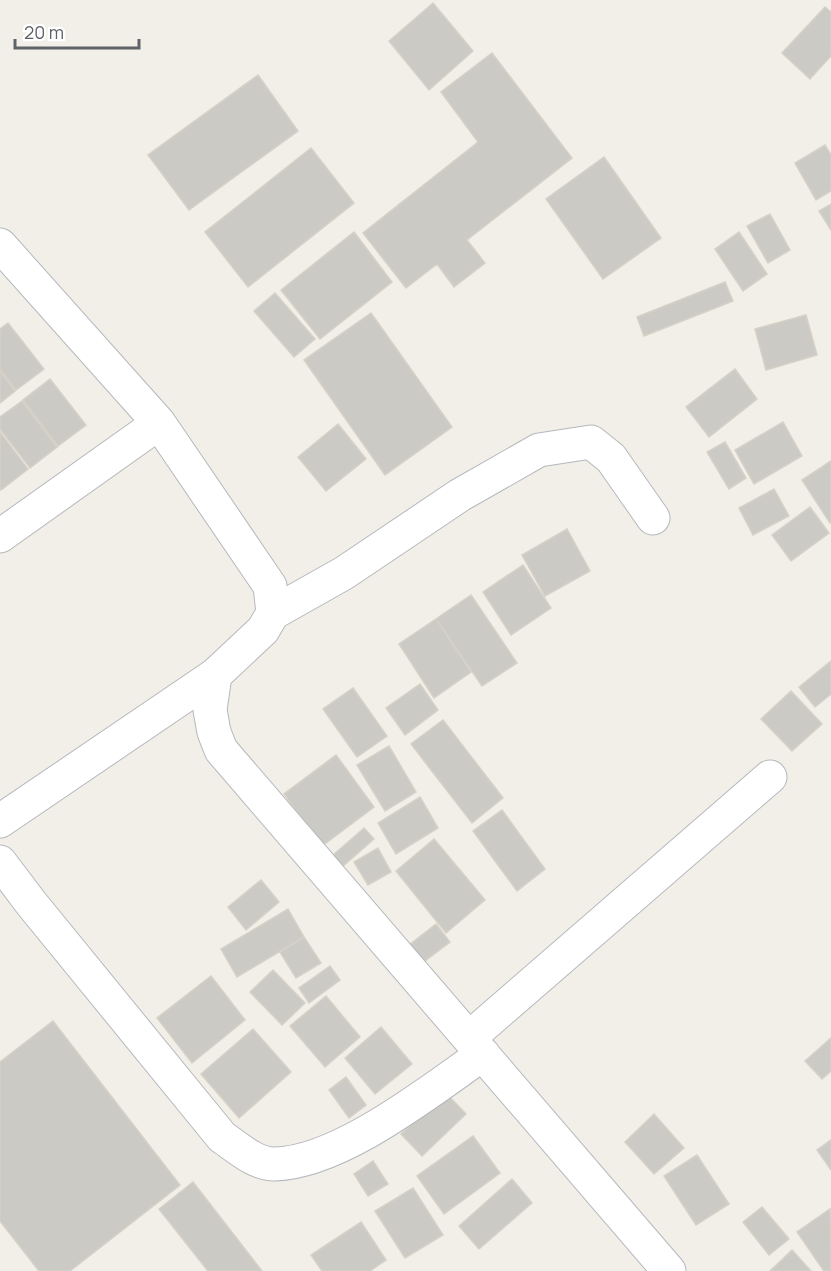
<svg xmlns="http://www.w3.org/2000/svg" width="831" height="1271" viewBox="0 0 831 1271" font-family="Manrope,sans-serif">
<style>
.building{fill:#cccac5;stroke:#d6d1c6;stroke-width:1.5}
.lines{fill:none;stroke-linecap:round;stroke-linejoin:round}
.street-casing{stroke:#b5b8bc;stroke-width:35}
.street{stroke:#fff;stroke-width:33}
</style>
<rect width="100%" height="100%" fill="#f1efe8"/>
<path class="building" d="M 433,3 L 473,51 L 429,90 L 389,41 Z
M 825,7 L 831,12 L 831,56 L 810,79 L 782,53 Z
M 492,53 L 572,158 L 467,240 L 485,263 L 454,287 L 437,264 L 406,288 L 363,233 L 478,142 L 441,92 Z
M 258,75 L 298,131 L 189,210 L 148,155 Z
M 825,145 L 831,155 L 831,191 L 816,200 L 795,163 Z
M 311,148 L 354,203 L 248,287 L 205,232 Z
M 604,157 L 661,238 L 603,279 L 546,199 Z
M 831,204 L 831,230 L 819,211 Z
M 770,214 L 790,250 L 768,263 L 747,226 Z
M 354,232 L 392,282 L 320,339 L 281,290 Z
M 739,232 L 767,274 L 743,291 L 715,249 Z
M 725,282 L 733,301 L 644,336 L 637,317 Z
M 275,293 L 315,339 L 294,357 L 254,311 Z
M 371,313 L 452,427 L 385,475 L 304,360 Z
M 806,315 L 817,355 L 766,370 L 755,329 Z
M 8,323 L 44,369 L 16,390 L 0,369 L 0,329 Z
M 735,369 L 757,399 L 709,437 L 686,407 Z
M 0,371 L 15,391 L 0,403 Z
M 50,379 L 86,425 L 58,446 L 23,400 Z
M 22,401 L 57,447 L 30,468 L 0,429 L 0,417 Z
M 783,422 L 802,456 L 754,484 L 735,450 Z
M 338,424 L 366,459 L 326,491 L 298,457 Z
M 0,432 L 28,469 L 1,490 L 0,489 Z
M 725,442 L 746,478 L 729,489 L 707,452 Z
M 831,461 L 831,523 L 830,523 L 802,480 Z
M 774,489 L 789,516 L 753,535 L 739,508 Z
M 810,507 L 829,533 L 791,561 L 772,535 Z
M 567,529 L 590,571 L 545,596 L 522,555 Z
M 523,565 L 551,608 L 511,635 L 483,592 Z
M 471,595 L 517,663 L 482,686 L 436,619 Z
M 436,619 L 471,672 L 434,698 L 399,644 Z
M 831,661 L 831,694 L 815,707 L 799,687 Z
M 420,684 L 438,710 L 405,735 L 386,708 Z
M 353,688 L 387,736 L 357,757 L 323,709 Z
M 791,691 L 822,724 L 792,751 L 761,719 Z
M 443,720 L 503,798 L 472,823 L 411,744 Z
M 389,746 L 416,792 L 385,811 L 357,765 Z
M 336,755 L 374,807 L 322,846 L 284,794 Z
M 420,797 L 438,828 L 396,854 L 378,823 Z
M 502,810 L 545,869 L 517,891 L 473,831 Z
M 364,828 L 374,839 L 342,867 L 332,856 Z
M 434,839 L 485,900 L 446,933 L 396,871 Z
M 378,848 L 391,872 L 368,885 L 354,862 Z
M 261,880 L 279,902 L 246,930 L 228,907 Z
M 288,909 L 304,937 L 237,977 L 221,949 Z
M 436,924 L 450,942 L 421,964 L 408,946 Z
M 304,937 L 321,963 L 296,978 L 280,952 Z
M 330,966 L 340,980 L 309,1003 L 299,988 Z
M 273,970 L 305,1003 L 282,1025 L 250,992 Z
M 211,976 L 245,1020 L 192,1063 L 157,1018 Z
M 326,996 L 360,1037 L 325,1067 L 290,1026 Z
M 53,1021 L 180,1185 L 70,1271 L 39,1271 L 0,1221 L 0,1062 Z
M 381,1027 L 412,1064 L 375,1094 L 345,1058 Z
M 253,1029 L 291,1072 L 239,1118 L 201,1074 Z
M 831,1038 L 831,1071 L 822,1079 L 805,1061 Z
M 346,1077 L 366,1105 L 349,1118 L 329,1090 Z
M 446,1093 L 466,1114 L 422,1156 L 401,1134 Z
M 654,1114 L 684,1148 L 654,1174 L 625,1142 Z
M 473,1136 L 500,1173 L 444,1214 L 417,1176 Z
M 831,1140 L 831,1170 L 817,1150 Z
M 697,1155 L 729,1204 L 696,1225 L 664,1176 Z
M 373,1161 L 388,1184 L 368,1196 L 354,1174 Z
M 512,1179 L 532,1203 L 479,1249 L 459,1226 Z
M 193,1182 L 262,1271 L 208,1271 L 159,1209 Z
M 413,1188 L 443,1235 L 405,1258 L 375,1211 Z
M 762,1207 L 789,1239 L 769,1255 L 743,1222 Z
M 830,1209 L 831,1271 L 824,1271 L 797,1232 Z
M 361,1222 L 386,1260 L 370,1271 L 322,1271 L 311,1255 Z
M 792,1250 L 811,1271 L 770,1271 Z"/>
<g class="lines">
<g class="street-casing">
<path id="street" d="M 0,245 L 159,423 L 270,586 L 273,613 L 263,630 L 215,675 L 210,710 L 214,732 L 221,750 L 669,1271
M 0,536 L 159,423
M 273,613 L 344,573 L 460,495 L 539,450 L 591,442 L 611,458 L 653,518
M 0,821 L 215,675
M 0,862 L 31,903 L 222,1137 C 237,1147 255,1164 274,1164 C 340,1163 431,1090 483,1054
M 469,1038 L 770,777"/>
</g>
<use href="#street" class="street"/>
</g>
<path d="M15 39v9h124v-9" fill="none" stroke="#5f6368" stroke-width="3"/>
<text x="24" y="39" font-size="18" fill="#5f6368" stroke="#ffffff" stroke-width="4.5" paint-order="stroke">20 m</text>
</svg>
